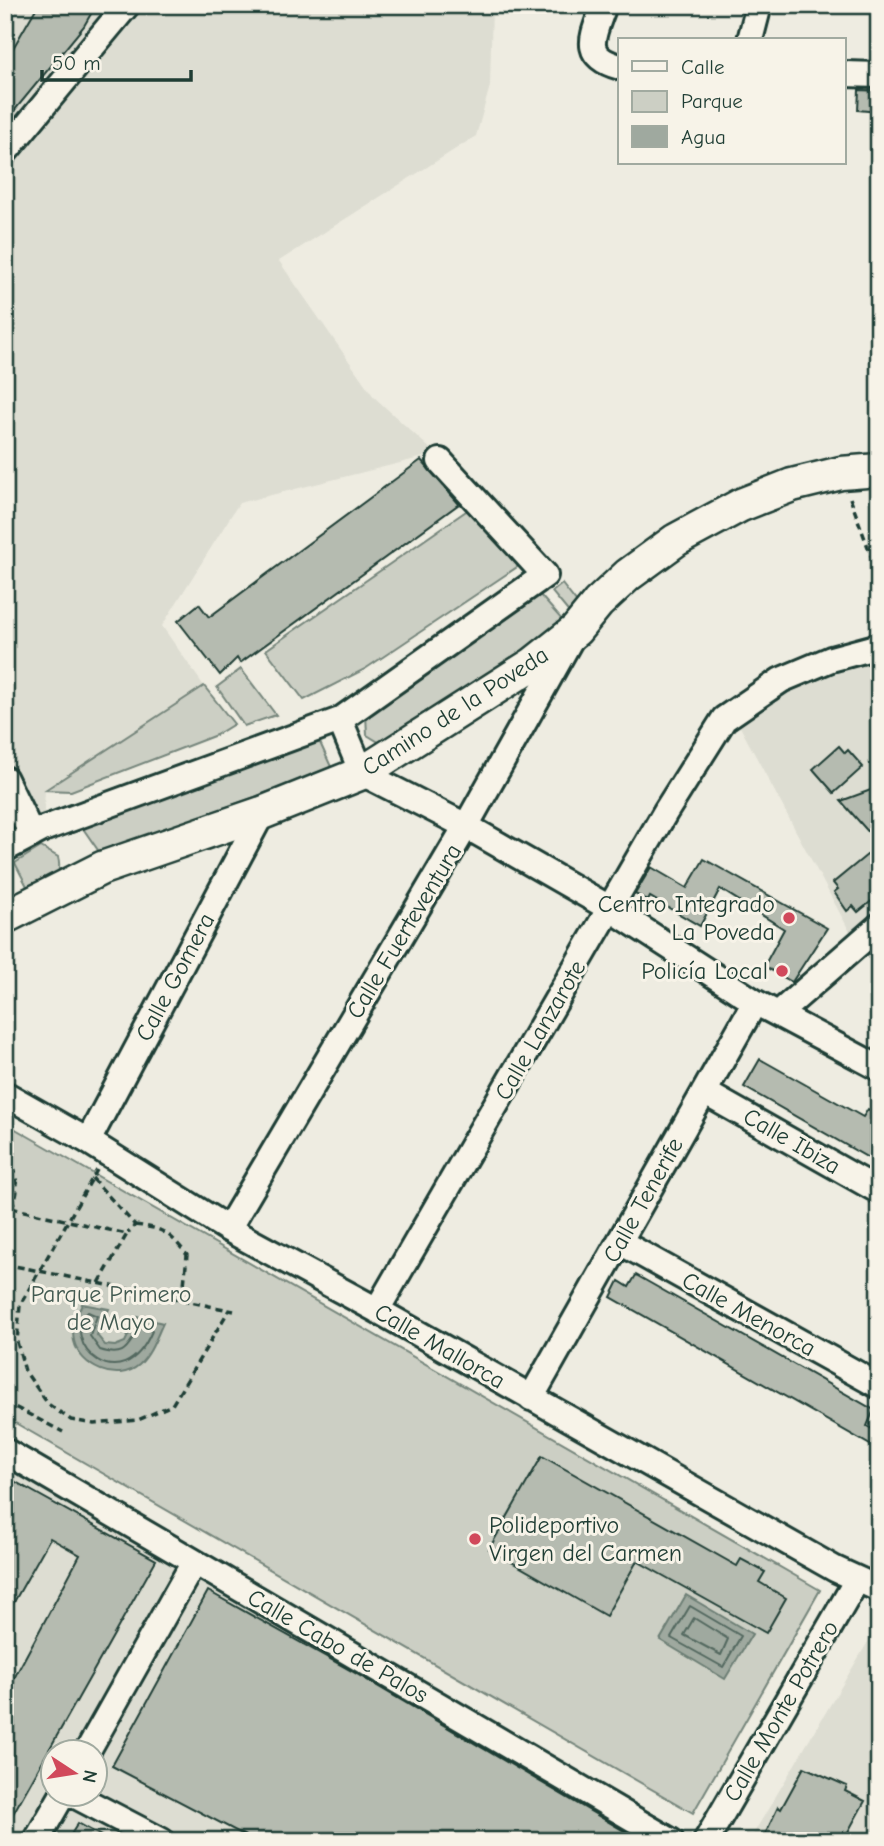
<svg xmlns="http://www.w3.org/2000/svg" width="884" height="1846" viewBox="0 0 884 1846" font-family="'Comic Neue',sans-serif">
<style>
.built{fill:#ddddd2;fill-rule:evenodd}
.green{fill:#cccfc4;stroke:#76867c;stroke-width:2}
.water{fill:#9fa99f;stroke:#6c7e74;stroke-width:2}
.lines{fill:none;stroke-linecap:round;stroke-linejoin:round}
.shore{stroke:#52685f;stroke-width:2}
.building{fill:#b5bbb0;stroke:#1f3d34;stroke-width:2}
.minor-casing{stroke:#1f3d34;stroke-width:30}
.major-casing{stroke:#1f3d34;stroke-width:37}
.path{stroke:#1f3d34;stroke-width:3.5;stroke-dasharray:7 5;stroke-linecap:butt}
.minor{stroke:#f7f3e8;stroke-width:24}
.major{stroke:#f7f3e8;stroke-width:32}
.poi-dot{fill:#d1495b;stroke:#f7f3e8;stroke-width:2.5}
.labels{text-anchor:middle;stroke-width:6;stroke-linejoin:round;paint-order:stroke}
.street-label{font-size:24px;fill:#1f3d34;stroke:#f7f3e8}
.poi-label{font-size:24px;fill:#1f3d34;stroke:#f7f3e8;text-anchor:end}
.park-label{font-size:24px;fill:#425a51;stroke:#f7f3e8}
</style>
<rect width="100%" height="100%" fill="#eeece1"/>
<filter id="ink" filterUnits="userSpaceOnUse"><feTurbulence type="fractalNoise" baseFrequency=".0143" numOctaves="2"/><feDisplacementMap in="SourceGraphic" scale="14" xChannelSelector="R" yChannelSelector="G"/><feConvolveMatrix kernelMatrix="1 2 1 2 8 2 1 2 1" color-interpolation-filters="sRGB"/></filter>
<g filter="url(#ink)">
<path class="built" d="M 5,5 L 492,5 L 490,86 L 476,136 L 279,261 L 374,397 L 436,454 L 239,503 L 162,626 L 204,686 L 45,790 L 43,829 L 5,802 Z
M 879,654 L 879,908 L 850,932 L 738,723 L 778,694 L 818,675 Z
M 5,1454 L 665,1841 L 5,1841 ZM 52,1752 L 94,1752 L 94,1794 L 52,1794 Z
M 878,1625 L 879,1841 L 749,1841 Z"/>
<path class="green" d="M 469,509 L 523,563 L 365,669 L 304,700 L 266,650 Z
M 562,584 L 580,607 L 571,615 L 552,592 Z
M 540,595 L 564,622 L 432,716 L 382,744 L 367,735 L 366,714 L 420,680 Z
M 241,669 L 276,715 L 244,726 L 217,687 Z
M 204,686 L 234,724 L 216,735 L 71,791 L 45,790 Z
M 317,736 L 332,769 L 100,853 L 82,827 Z
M 41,847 L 58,857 C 64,879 47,884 31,894 L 15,863 Z
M 5,1123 L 820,1590 L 693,1813 L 5,1417 Z"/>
<path class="water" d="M 82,1304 L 109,1309 L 97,1335 L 105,1345 L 115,1346 L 125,1342 L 137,1317 L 163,1323 C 156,1338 151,1354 139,1365 C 117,1384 80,1367 74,1341 C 71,1328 77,1315 82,1304 Z
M 686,1595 L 752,1634 L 725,1679 L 660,1640 Z"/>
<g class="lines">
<path class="shore" d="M 88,1312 L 97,1316 L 90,1336 L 100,1350 C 131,1360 127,1340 143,1326 L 152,1331 C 121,1404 58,1341 88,1312 Z
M 690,1606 L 741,1636 L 723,1667 L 671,1638 Z
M 694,1618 L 728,1639 L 721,1655 L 684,1635 Z"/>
</g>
<path class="building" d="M 38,5 L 80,5 L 92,12 L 84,26 L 5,122 L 5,62 Z
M 859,90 L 879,91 L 878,112 L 858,110 Z
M 421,460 L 459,504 L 240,663 L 237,658 L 220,675 L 178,621 L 199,604 L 209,617 Z
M 839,746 L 845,753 L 848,750 L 863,767 L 834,793 L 813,769 Z
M 879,787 L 879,844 L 841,801 Z
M 879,845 L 879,895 L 858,912 L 853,906 L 847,911 L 834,892 L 838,889 L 833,883 Z
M 704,859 L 827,928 L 792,982 L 764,966 L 784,929 L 720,889 L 700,926 L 650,897 L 648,901 L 635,894 L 651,867 L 687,888 Z
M 760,1059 L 863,1117 L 868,1109 L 879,1115 L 879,1164 L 744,1087 Z
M 636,1275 L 874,1410 L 867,1426 L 879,1433 L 879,1450 L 611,1297 L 619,1281 L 629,1287 Z
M 542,1456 L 737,1566 L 741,1559 L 765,1572 L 759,1582 L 786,1598 L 766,1633 L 637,1561 L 606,1616 L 489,1549 Z
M 5,1476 L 156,1560 L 5,1828 L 5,1681 L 11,1684 L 80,1555 L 50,1538 L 5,1618 Z
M 208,1591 L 355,1673 L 641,1841 L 255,1841 L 112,1766 Z
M 804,1767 L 847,1786 L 845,1791 L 865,1801 L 843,1841 L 762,1841 L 778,1807 L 781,1809 Z
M 78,1823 L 110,1841 L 67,1841 Z"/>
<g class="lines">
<g class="minor-casing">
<path id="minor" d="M 604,5 C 594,35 579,56 620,67
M 750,40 L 759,5
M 844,74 L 879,75
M 5,152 L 127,5
M 340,720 L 362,773 L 466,826 L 611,909 L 755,1002 L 879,1068
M 5,779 L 32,835
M 5,849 L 43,829 L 340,720 L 545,575 L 440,461
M 778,1014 L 879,926
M 704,1092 L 879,1191
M 5,1094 L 88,1141 L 228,1229 L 377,1310 L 835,1569 L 879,1589
M 88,1141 L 262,813
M 228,1229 L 466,826 L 572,637
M 620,1242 L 879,1386
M 377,1310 L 666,811 L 724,719 L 781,680 L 831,659 L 879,646
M 531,1398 L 755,1002
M 5,1451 L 671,1841
M 87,1752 L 194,1562
M 72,1794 L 162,1841
M 36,1841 L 63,1794
M 706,1841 L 857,1580"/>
</g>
<g class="major-casing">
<path id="major" d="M 5,917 L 102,868 L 262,813 L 362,773 L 533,664 L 576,630 L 598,603 L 628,575 L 676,540 L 741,505 L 792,485 L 841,473 L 879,470"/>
</g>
<path class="path" d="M 850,498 L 879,577
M 5,1159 L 11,1162 C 17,1180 21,1191 11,1208
M 97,1170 L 20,1305 L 17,1342 L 25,1371 L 48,1404 L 71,1420 L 94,1424 L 138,1420 L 172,1405 L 229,1310
M 92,1178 L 135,1225 L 128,1233
M 5,1218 L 11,1208 L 127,1234 L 99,1283
M 135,1225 C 163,1228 170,1233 187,1255 L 184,1285 L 176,1299
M 5,1264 L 234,1311
M 5,1402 L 63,1432"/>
<use href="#minor" class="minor"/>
<use href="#major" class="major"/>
</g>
</g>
<g class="poi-dot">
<circle cx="789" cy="918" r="7"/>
<circle cx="782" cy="971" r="7"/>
<circle cx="475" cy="1539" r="7"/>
</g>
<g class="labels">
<g class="street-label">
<text transform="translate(455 711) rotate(-33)" y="8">Camino de la Poveda</text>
<text transform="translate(404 931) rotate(-59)" y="8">Calle Fuerteventura</text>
<text transform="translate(175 977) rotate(-62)" y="8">Calle Gomera</text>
<text transform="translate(540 1030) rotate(-60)" y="8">Calle Lanzarote</text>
<text transform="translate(792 1141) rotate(30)" y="8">Calle Ibiza</text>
<text transform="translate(643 1200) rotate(-61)" y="8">Calle Tenerife</text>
<text transform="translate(749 1314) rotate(29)" y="8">Calle Menorca</text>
<text transform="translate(440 1346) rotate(30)" y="8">Calle Mallorca</text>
<text transform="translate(338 1646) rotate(30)" y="8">Calle Cabo de Palos</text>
<text transform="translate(781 1711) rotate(-60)" y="8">Calle Monte Potrero</text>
</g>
<g class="poi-label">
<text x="775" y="912">Centro Integrado<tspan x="775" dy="28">La Poveda</tspan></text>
<text x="768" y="979">Policía Local</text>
<text x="489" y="1533" text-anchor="start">Polideportivo<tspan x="489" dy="28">Virgen del Carmen</tspan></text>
</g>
<g class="park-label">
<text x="111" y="1302">Parque Primero<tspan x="111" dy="28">de Mayo</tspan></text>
</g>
</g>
<rect width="884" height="1846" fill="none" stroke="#f7f3e8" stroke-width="28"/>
<rect x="14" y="14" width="856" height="1818" fill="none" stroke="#1f3d34" stroke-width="2.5" filter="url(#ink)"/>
<rect x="618" y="38" width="228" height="126" fill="#f7f3e8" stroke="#a1aaa0" stroke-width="2"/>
<rect x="632" y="61" width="35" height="10" fill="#f7f3e8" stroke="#a1aaa0" stroke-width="2"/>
<text x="681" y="74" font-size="21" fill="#1f3d34">Calle</text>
<rect x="632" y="91" width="35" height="21" fill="#cccfc4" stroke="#a1aaa0" stroke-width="2"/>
<text x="681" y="108" font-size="21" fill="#1f3d34">Parque</text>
<rect x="632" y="126" width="35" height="21" fill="#9fa99f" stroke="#a1aaa0" stroke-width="2"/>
<text x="681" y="144" font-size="21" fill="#1f3d34">Agua</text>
<g transform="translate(74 1773) rotate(102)"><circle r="33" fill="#f7f3e8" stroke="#a1aaa0" stroke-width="2"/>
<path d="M0-5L12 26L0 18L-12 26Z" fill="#d1495b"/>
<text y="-10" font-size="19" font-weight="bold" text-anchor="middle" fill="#1f3d34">N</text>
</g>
<path d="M42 70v10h149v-10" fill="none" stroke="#1f3d34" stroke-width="3.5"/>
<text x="52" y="70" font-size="21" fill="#1f3d34" stroke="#f7f3e8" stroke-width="5" paint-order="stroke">50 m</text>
</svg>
